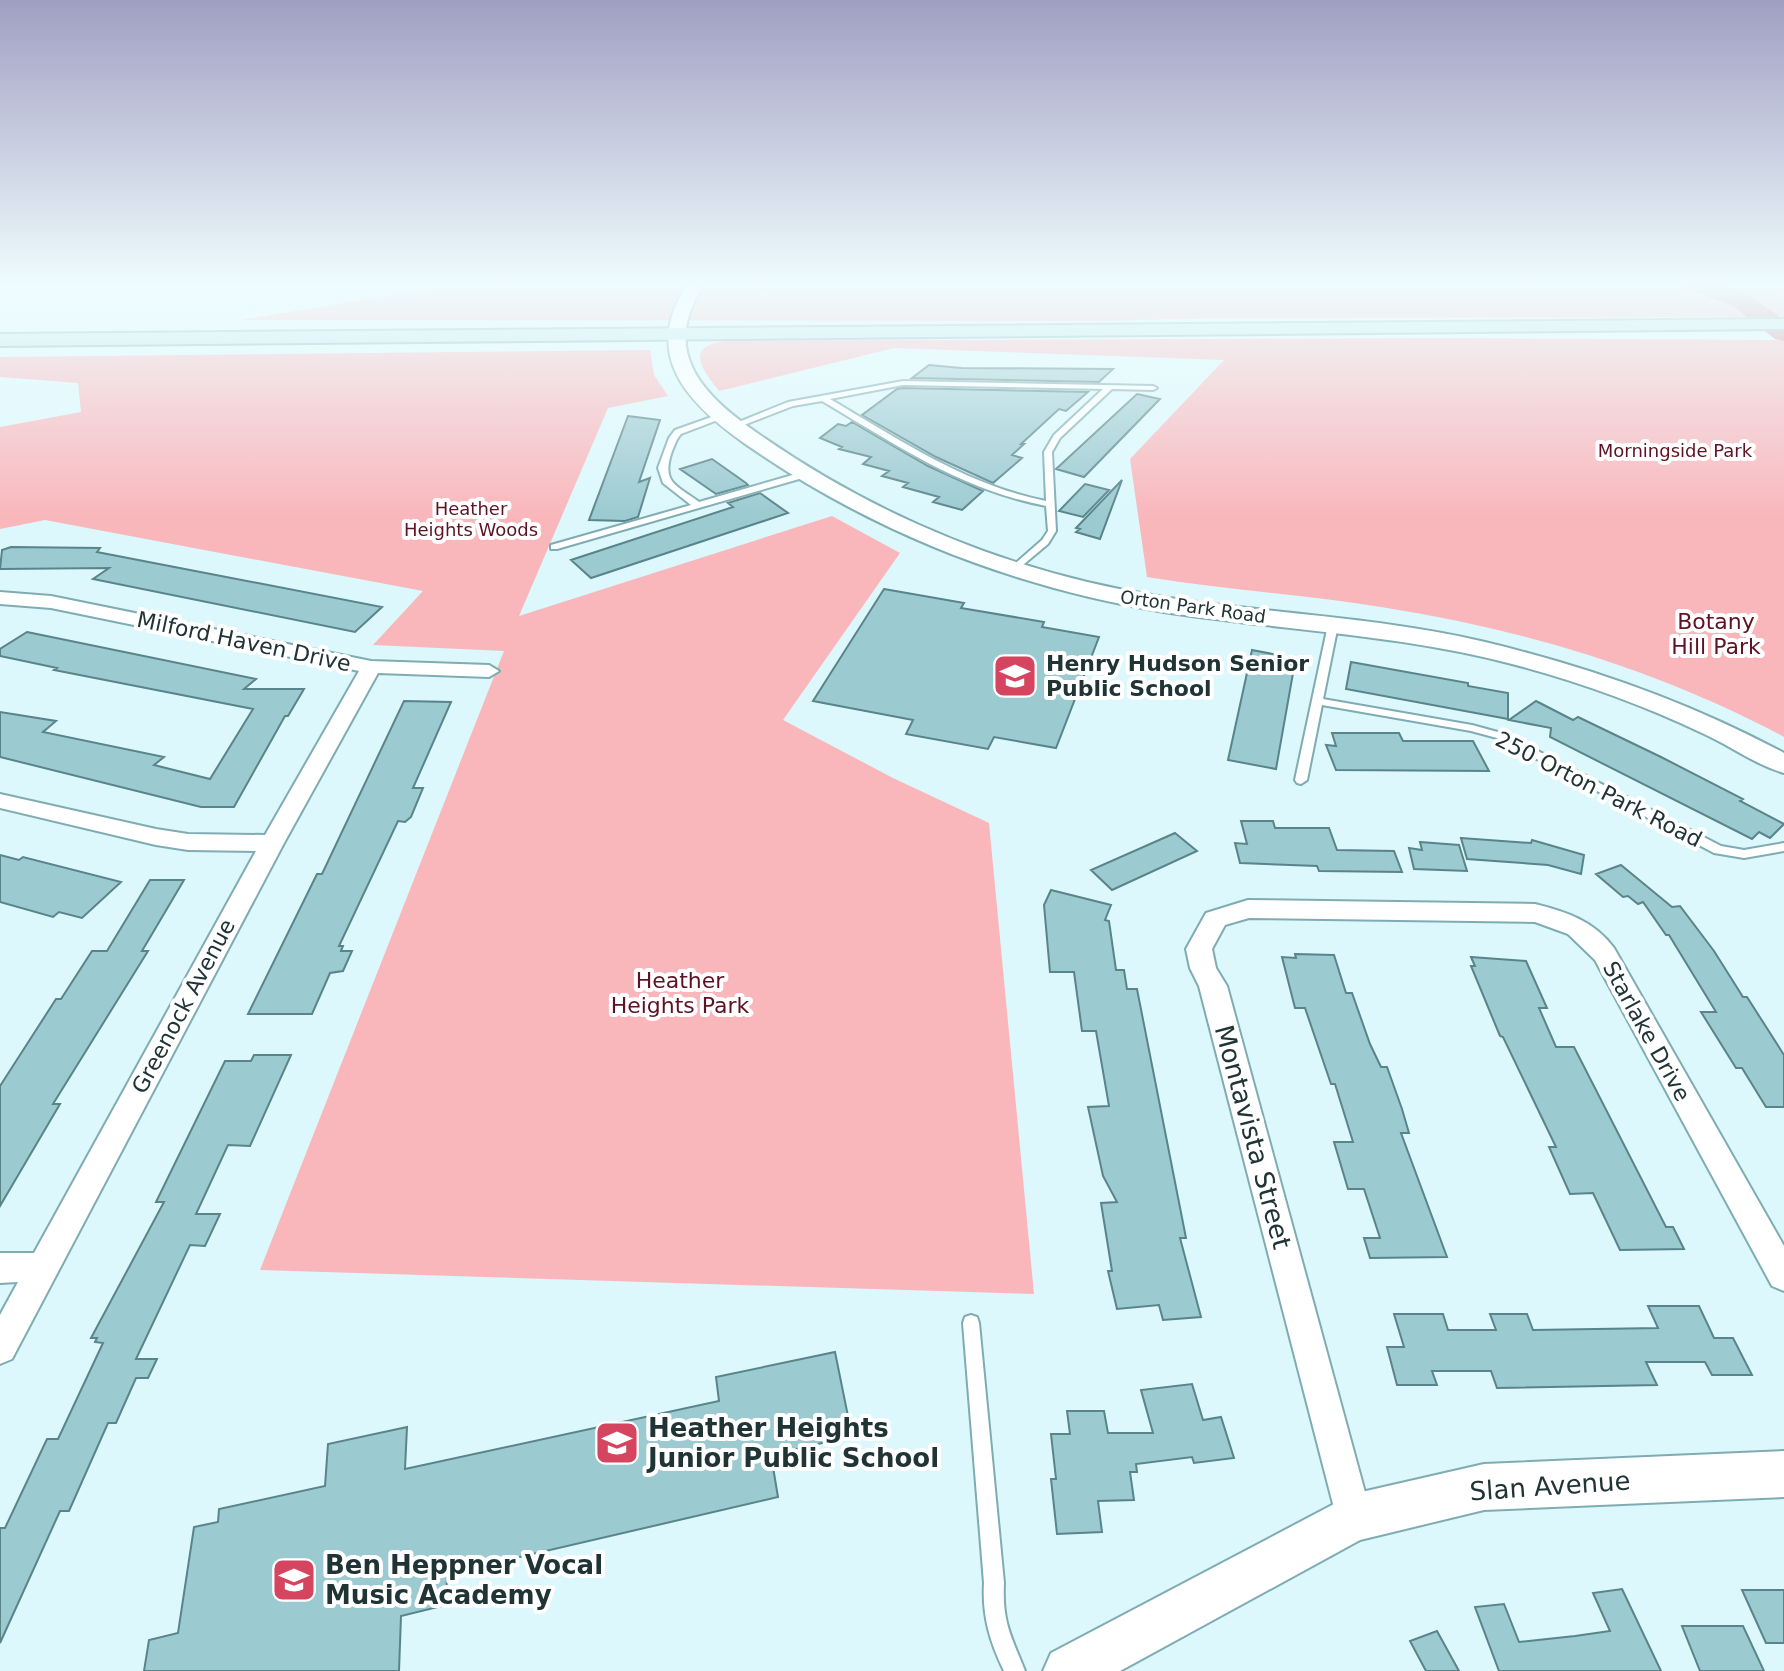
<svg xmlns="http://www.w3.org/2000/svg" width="1784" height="1671" viewBox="0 0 1784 1671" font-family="'DejaVu Sans',sans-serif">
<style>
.green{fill:#f9b7bc}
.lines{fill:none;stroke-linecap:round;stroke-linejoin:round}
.river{fill:#d48088;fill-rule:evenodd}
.building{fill:#9ccad1;stroke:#58848a;stroke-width:2}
.service-casing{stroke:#7facb2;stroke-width:4}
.minor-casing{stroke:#7facb2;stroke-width:4}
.tertiary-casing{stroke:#7facb2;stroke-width:4}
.secondary-casing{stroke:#7facb2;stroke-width:4}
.service{fill:#fff;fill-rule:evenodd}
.minor{fill:#fff;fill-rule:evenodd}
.tertiary{fill:#fff;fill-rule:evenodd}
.secondary{fill:#bce3e8;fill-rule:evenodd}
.labels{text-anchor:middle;stroke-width:8;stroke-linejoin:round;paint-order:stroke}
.far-park-label{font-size:18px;fill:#5e1223;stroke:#fff}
.far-street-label{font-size:18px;fill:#203335;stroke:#fff}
.park-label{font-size:22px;fill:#5e1223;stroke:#fff}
.street-label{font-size:22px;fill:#203335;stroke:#fff}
.poi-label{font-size:22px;font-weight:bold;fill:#203335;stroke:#fff;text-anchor:start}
.near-street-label{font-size:26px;fill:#203335;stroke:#fff}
.near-poi-label{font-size:26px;font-weight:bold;fill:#203335;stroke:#fff;text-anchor:start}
</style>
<rect width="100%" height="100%" fill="#dcf8fc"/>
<path class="green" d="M 470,282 L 1784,282 L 1784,317 L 1223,318 L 1093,321 L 241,320 Z
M 1447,338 L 1784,340 L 1784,737 C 1661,671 1525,630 1387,608 C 1308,595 1227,590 1147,577 L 1130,459 L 1224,360 L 894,348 L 719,391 C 700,368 685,345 727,341 Z
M 650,350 L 654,375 L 668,396 L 608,408 L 519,616 L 832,516 L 900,553 L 783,720 L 893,778 L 989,823 L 1034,1294 L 260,1270 L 504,651 L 373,645 L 423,591 L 45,520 L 0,529 L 0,427 L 81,412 L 78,383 L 0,377 L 0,357 Z"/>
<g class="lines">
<path class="river" d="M 1679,282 C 1729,282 1745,291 1784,320 L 1784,341 L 1775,339 L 1733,306 L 1682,287 Z"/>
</g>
<path class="building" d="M 929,365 L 961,368 L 1113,369 L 1099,382 L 912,378 Z
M 903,388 L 1088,392 L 1066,411 L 1059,409 L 1021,444 L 1024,444 L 1012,455 L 1022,458 L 993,483 L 936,457 L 862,415 L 897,389 Z
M 1137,394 L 1160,399 L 1084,477 L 1056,469 Z
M 628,416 L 660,420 L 639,482 L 650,478 L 638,517 L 625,521 L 589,520 Z
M 852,422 L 928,466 L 983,491 L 962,510 L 933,502 L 939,497 L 903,487 L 908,483 L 882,476 L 889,471 L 863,464 L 871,457 L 839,449 L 842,447 L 820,438 L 838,424 L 846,426 Z
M 712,459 L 746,483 L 748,485 L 716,494 L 680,469 Z
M 1122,480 L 1100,539 L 1076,532 L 1080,529 L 1076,528 Z
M 1085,484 L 1109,490 L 1083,517 L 1059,511 Z
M 760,493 L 788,513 L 591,578 L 571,560 L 733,507 L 728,503 Z
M 11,547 L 100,548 L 97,552 L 382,607 L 355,632 L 93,579 L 109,568 L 0,569 L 2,550 Z
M 884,589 L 964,603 L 961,608 L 1044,622 L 1042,627 L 1099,637 L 1056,748 L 994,737 L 988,749 L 906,734 L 913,720 L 813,701 Z
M 27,632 L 256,679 L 244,689 L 304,689 L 288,716 L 285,716 L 234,807 L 201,807 L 0,757 L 0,712 L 56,721 L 43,732 L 164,757 L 154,765 L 210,779 L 253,709 L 54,670 L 57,668 L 0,656 L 0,649 Z
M 1252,650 L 1283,656 L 1282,660 L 1295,662 L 1276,769 L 1228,760 Z
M 1351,662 L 1468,683 L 1468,686 L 1508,693 L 1508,719 L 1346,689 Z
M 404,701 L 451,702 L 413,788 L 423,788 L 411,817 L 405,822 L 398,821 L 339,946 L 343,946 L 341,951 L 352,951 L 343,971 L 330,973 L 312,1014 L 248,1014 L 317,874 L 322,874 Z
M 1536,701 L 1573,720 L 1578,717 L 1661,757 L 1743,799 L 1740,801 L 1784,824 L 1770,838 L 1759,832 L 1752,839 L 1550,737 L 1551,728 L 1509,720 Z
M 1332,733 L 1399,733 L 1403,741 L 1473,741 L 1489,771 L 1336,770 L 1326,745 L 1336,746 Z
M 1241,821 L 1273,821 L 1275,828 L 1329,828 L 1337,850 L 1394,851 L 1402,872 L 1319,871 L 1317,866 L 1240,863 L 1235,843 L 1247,844 Z
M 1175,833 L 1197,851 L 1112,890 L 1091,870 Z
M 1461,838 L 1531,843 L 1532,840 L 1584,855 L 1581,874 L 1548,865 L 1467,859 Z
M 1420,842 L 1459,845 L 1467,871 L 1414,869 L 1409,848 L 1422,850 Z
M 0,855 L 19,860 L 23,857 L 121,882 L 82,918 L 59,912 L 53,917 L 0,902 Z
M 1621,865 L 1672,907 L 1680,906 L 1714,951 L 1743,997 L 1747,997 L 1784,1055 L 1784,1107 L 1766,1107 L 1742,1068 L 1736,1068 L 1701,1012 L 1716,1012 L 1669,935 L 1666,935 L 1643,902 L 1638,904 L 1628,896 L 1623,897 L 1596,874 Z
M 150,880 L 184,880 L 142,951 L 148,951 L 53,1104 L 60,1104 L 0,1206 L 0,1086 L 56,999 L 61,999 L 92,951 L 107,951 Z
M 1051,890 L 1111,905 L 1105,920 L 1109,921 L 1116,970 L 1124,970 L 1127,989 L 1137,989 L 1186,1238 L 1180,1238 L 1201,1317 L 1163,1320 L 1159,1305 L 1117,1309 L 1108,1271 L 1112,1271 L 1101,1203 L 1117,1202 L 1103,1176 L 1088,1107 L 1109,1106 L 1096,1031 L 1082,1031 L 1074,972 L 1050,972 L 1044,905 Z
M 1295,954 L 1334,955 L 1346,993 L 1352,993 L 1370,1044 L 1381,1067 L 1387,1067 L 1402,1109 L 1409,1133 L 1401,1133 L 1447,1257 L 1370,1258 L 1364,1238 L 1380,1238 L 1364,1189 L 1348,1189 L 1334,1142 L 1353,1142 L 1335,1084 L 1331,1084 L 1305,1008 L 1295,1008 L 1282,957 L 1296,958 Z
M 1471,957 L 1526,961 L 1547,1008 L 1539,1008 L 1556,1047 L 1574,1047 L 1666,1227 L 1673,1227 L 1684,1249 L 1620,1250 L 1593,1193 L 1570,1194 L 1549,1147 L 1556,1147 L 1503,1037 L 1500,1036 L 1471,966 L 1475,966 Z
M 254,1055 L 291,1055 L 250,1146 L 228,1145 L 196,1214 L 220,1214 L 205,1246 L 190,1245 L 136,1359 L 157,1359 L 148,1378 L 136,1378 L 116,1423 L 108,1423 L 69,1511 L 60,1511 L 0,1643 L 0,1528 L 5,1528 L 47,1439 L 58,1439 L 103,1343 L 95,1342 L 97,1338 L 91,1338 L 164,1202 L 156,1202 L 225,1061 L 251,1061 Z
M 1648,1306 L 1699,1306 L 1714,1338 L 1733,1338 L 1752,1375 L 1712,1375 L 1705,1362 L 1646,1362 L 1657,1385 L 1497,1388 L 1491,1371 L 1432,1371 L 1437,1385 L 1397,1385 L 1387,1347 L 1404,1347 L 1394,1314 L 1443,1314 L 1448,1330 L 1496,1330 L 1490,1314 L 1527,1314 L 1533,1330 L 1658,1328 Z
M 835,1352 L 852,1436 L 771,1455 L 778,1497 L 447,1574 L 446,1605 L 401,1616 L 399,1671 L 144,1671 L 149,1640 L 178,1633 L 194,1527 L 218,1522 L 219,1509 L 325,1486 L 328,1444 L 407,1427 L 405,1469 L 719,1401 L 716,1377 Z
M 1192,1384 L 1203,1420 L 1221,1417 L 1234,1458 L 1194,1463 L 1192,1457 L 1136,1464 L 1137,1472 L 1130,1472 L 1134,1500 L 1098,1501 L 1102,1532 L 1057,1534 L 1051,1479 L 1056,1479 L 1051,1434 L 1070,1434 L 1067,1411 L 1104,1411 L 1108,1433 L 1153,1433 L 1141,1390 Z
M 1622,1589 L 1661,1671 L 1499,1671 L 1475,1607 L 1504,1604 L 1519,1642 L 1575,1636 L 1610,1631 L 1593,1593 Z
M 1742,1590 L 1784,1590 L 1784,1643 L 1766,1643 Z
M 1682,1626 L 1743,1626 L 1764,1671 L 1700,1671 Z
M 1437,1631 L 1459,1671 L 1426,1671 L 1410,1641 Z"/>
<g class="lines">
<g class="service-casing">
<path id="service" d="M 903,381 L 1153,386 L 1157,388 L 1153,390 L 1112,389 L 1060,438 L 1052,452 L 1056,531 L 1048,544 L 1012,574 L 1009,573 L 1009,569 L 1042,540 L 1048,531 L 1046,506 C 959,489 897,445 822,401 L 793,406 L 736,428 L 729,426 L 788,402 ZM 903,385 L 1103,389 L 1054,435 L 1044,452 L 1046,501 C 966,485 900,440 830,399 Z
M 720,414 L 723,414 L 723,418 L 681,434 C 676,439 675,445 672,451 C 661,483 676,485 699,502 L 803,472 L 807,475 L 806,477 L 557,549 L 551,549 L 551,545 L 691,505 L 663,483 L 658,468 L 669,438 L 675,430 Z
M 1333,622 L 1338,625 L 1323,699 L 1472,725 L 1505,734 L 1721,846 L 1744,850 L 1784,843 L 1784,851 L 1744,858 L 1714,853 L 1497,738 L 1471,731 L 1322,705 L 1307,780 L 1301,784 L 1297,783 L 1295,780 L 1328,625 Z
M 971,1315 L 977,1317 L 979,1323 L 1004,1583 C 1002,1622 1011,1636 1025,1671 L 1004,1671 C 990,1642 982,1616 984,1583 L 963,1323 L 965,1317 Z"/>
</g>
<g class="minor-casing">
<path id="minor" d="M 0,592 L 51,596 L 371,661 L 489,665 L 499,671 L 489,677 L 378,673 L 284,843 L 12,1359 L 0,1364 L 0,1315 L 18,1282 L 0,1283 L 0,1253 L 34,1253 L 256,851 L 188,850 L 156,845 L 0,808 L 0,794 L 156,829 L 188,834 L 265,835 L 359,671 L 51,608 L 0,604 Z
M 1248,900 L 1535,904 C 1567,912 1594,921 1614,948 L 1784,1246 L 1784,1291 L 1772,1286 L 1595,960 L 1568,934 L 1535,922 L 1249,918 L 1225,925 L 1212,949 L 1216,968 L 1227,986 L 1372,1518 L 1366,1531 L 1353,1537 L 1340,1531 L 1199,986 L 1190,968 L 1186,949 L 1206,913 Z"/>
</g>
<g class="tertiary-casing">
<path id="tertiary" d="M 689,282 L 706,282 C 656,353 706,398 763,437 C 883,520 1018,574 1163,597 C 1270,614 1379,617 1485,642 C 1589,667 1689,702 1784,753 L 1784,773 C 1756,765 1729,745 1702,733 C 1641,704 1577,681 1512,664 C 1398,634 1280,630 1164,612 C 1012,587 870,531 744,443 C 686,402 640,353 689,282 Z
M 1784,1451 L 1784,1497 L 1484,1510 L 1360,1540 L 1120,1671 L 1043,1671 L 1051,1653 L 1353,1494 L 1484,1464 Z"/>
</g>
<g class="secondary-casing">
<path id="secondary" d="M 1784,319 L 1784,329 L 0,346 L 0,334 Z"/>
</g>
<use href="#service" class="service"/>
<use href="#minor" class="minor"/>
<use href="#tertiary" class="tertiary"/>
<use href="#secondary" class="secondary"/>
</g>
<linearGradient id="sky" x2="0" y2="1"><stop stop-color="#a09fc2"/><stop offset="0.55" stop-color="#effcfe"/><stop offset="1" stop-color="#effcfe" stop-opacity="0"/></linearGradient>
<rect width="1784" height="516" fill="url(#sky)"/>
<defs>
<g id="school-square" transform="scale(2.3)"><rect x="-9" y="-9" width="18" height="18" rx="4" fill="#d5455f" stroke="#fff"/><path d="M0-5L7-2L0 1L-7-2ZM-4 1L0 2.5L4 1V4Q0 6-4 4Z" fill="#fff"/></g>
</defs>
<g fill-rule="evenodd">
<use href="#school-square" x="1015" y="676"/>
<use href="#school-square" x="617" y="1443"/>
<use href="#school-square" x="294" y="1580"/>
</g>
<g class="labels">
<g class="far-park-label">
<text x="1675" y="457">Morningside Park</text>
<text x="471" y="515">Heather<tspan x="471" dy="21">Heights Woods</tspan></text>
</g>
<g class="far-street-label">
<text transform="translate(1193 607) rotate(8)" y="6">Orton Park Road</text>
</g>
<g class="park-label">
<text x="1716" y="629">Botany<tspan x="1716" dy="25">Hill Park</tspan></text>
<text x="680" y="988">Heather<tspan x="680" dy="25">Heights Park</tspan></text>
</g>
<g class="street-label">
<text transform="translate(244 641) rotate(12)" y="8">Milford Haven Drive</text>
<text transform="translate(1599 789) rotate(27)" y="8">250 Orton Park Road</text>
<text transform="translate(183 1006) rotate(-62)" y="8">Greenock Avenue</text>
<text transform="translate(1647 1031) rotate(61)" y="8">Starlake Drive</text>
</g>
<g class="poi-label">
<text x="1046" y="671">Henry Hudson Senior<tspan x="1046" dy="25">Public School</tspan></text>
</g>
<g class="near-street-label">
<text transform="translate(1253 1137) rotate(75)" y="9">Montavista Street</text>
<text transform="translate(1550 1486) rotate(-4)" y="9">Slan Avenue</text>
</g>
<g class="near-poi-label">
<text x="648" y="1437">Heather Heights<tspan x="648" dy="30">Junior Public School</tspan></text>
<text x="325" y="1574">Ben Heppner Vocal<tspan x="325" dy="30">Music Academy</tspan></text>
</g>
</g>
</svg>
